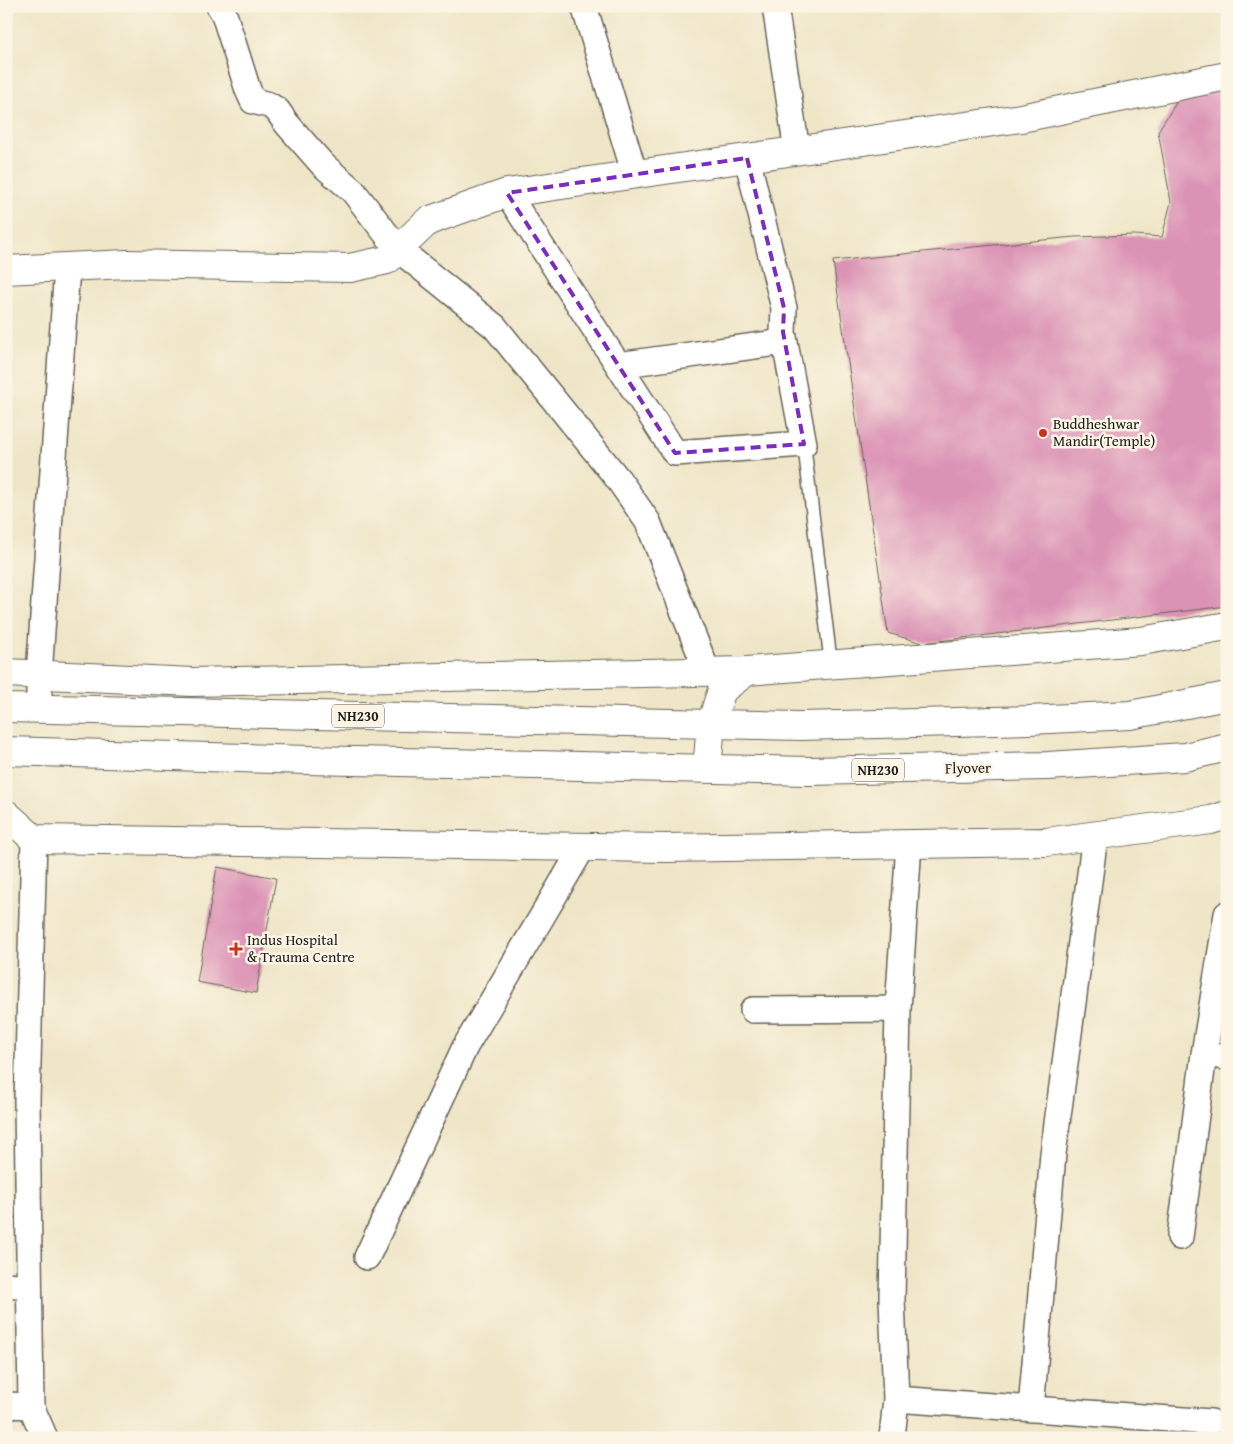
<svg xmlns="http://www.w3.org/2000/svg" width="1233" height="1444" viewBox="0 0 1233 1444" font-family="'Gentium Book Plus',serif">
<style>
.building{fill:#db93b5}
.lines{fill:none;stroke-linecap:round;stroke-linejoin:round}
.service-casing{stroke:#666358;stroke-width:15}
.minor-casing{stroke:#666358;stroke-width:28}
.tertiary-casing{stroke:#666358;stroke-width:30}
.trunk-casing{stroke:#666358;stroke-width:30}
.service{stroke:#fff;stroke-width:12}
.minor{stroke:#fff;stroke-width:25}
.tertiary{stroke:#fff;stroke-width:28}
.trunk{stroke:#fff;stroke-width:28}
.marked{fill:none;stroke:#7b2cbf;stroke-width:4;stroke-dasharray:10 6;stroke-linejoin:round}
.poi-dot{fill:#c8321e;stroke:#fcf5e5;stroke-width:2}
.labels{text-anchor:middle;stroke-width:5;stroke-linejoin:round;paint-order:stroke}
.shield{fill:#fcf5e5;stroke:#5f5d58;stroke-width:1}
.shield-label{font-size:14px;font-weight:bold;fill:#1c1c1c}
.poi-label{font-size:15px;fill:#1c1c1c;stroke:#fcf5e5;text-anchor:start}
.street-label{font-size:15px;fill:#1c1c1c;stroke:#fcf5e5}
</style>
<rect width="100%" height="100%" fill="#fcf5e5"/>
<filter id="ink" filterUnits="userSpaceOnUse"><feTurbulence type="fractalNoise" baseFrequency=".02" numOctaves="2"/><feDisplacementMap in="SourceGraphic" scale="10" xChannelSelector="R" yChannelSelector="G"/><feConvolveMatrix kernelMatrix="1 2 1 2 8 2 1 2 1" color-interpolation-filters="sRGB"/></filter>
<filter id="wash" filterUnits="userSpaceOnUse"><feTurbulence type="fractalNoise" baseFrequency=".0096" numOctaves="4" result="noise"/><feDisplacementMap in="SourceGraphic" scale="20" xChannelSelector="R" yChannelSelector="G"/><feGaussianBlur stdDeviation="1.12" result="paint"/><feColorMatrix in="noise" values="0 0 0 0 0 0 0 0 0 0 0 0 0 0 0 0 0 1.4 0 .05"/><feComposite in="paint" operator="in"/></filter>
<g filter="url(#wash)">
<rect width="100%" height="100%" fill="#efe6c8"/>
<g id="blocks">
<path class="building" d="M 1227,85 L 1227,606 L 922,643 L 888,633 L 833,261 L 1074,237 L 1134,235 L 1162,237 L 1171,202 L 1158,131 L 1178,100 Z
M 217,867 L 276,878 L 256,993 L 197,982 Z"/>
</g>
</g>
<g filter="url(#ink)">
<use href="#blocks" fill-opacity="0" stroke="#666358" stroke-width="1"/>
<g class="lines">
<g class="service-casing">
<path id="service" d="M 804,444 L 831,664"/>
</g>
<g class="minor-casing">
<path id="minor" d="M 219,6 L 224,14 L 248,90 L 253,101 L 269,105 L 277,110 L 287,124 L 323,165 L 353,191 L 398,249 L 495,327 L 618,479 L 648,522 L 707,671
M 584,6 L 635,175
M 775,6 L 797,151
M 507,193 L 675,453 L 804,444 L 783,332 L 784,308 L 747,158
M 618,365 L 784,342
M 39,709 L 39,675 L 67,267
M 34,839 L 27,1101 L 31,1406 L 45,1438
M 753,1010 L 898,1009
M 1204,1054 L 1227,1057
M 1180,1237 L 1204,1054 L 1227,914
M 367,1257 L 465,1047 L 583,847
M 6,1285 L 29,1287
M 896,1399 L 1211,1422
M 6,1405 L 31,1406
M 1031,1409 L 1053,1154 L 1095,836
M 892,1438 L 896,1399 L 892,1299 L 898,1009 L 909,844"/>
</g>
<g class="tertiary-casing">
<path id="tertiary" d="M 6,270 L 126,264 L 350,268 L 387,260 L 428,221 L 507,193 L 1021,118 L 1227,76
M 6,673 L 192,682 L 747,671 L 1141,641 L 1227,626
M 6,814 L 34,839 L 666,848 L 1046,842 L 1211,820 L 1227,815"/>
</g>
<g class="trunk-casing">
<path id="trunk" d="M 6,708 L 800,726 L 1029,720 L 1130,715 L 1227,696
M 6,751 L 308,760 L 808,771 L 1048,766 L 1185,757 L 1227,747
M 707,769 L 711,724 L 722,690 L 747,671"/>
</g>
<use href="#service" class="service"/>
<use href="#minor" class="minor"/>
<use href="#tertiary" class="tertiary"/>
<use href="#trunk" class="trunk"/>
</g>
</g>
<path class="marked" d="M 747,158 L 784,308 L 783,332 L 804,444 L 675,453 L 507,193 Z"/>
<g class="poi-dot">
<circle cx="1043" cy="433" r="5"/>
<path d="M233.5 941.5h5v5h5v5h-5v5h-5v-5h-5v-5h5z"/>
</g>
<g class="labels">
<g class="shield">
<rect x="332" y="704.5" width="52" height="23" rx="4"/>
<rect x="852" y="758.5" width="52" height="23" rx="4"/>
</g>
<g class="shield-label">
<text x="358" y="721">NH230</text>
<text x="878" y="775">NH230</text>
</g>
<g class="poi-label">
<text x="1053" y="429">Buddheshwar<tspan x="1053" dy="17">Mandir(Temple)</tspan></text>
<text x="247" y="945">Indus Hospital<tspan x="247" dy="17">&amp; Trauma Centre</tspan></text>
</g>
<g class="street-label">
<text transform="translate(968 768) rotate(-1)" y="5">Flyover</text>
</g>
</g>
<rect width="1233" height="1444" fill="none" stroke="#fcf5e5" stroke-width="25"/>
</svg>
